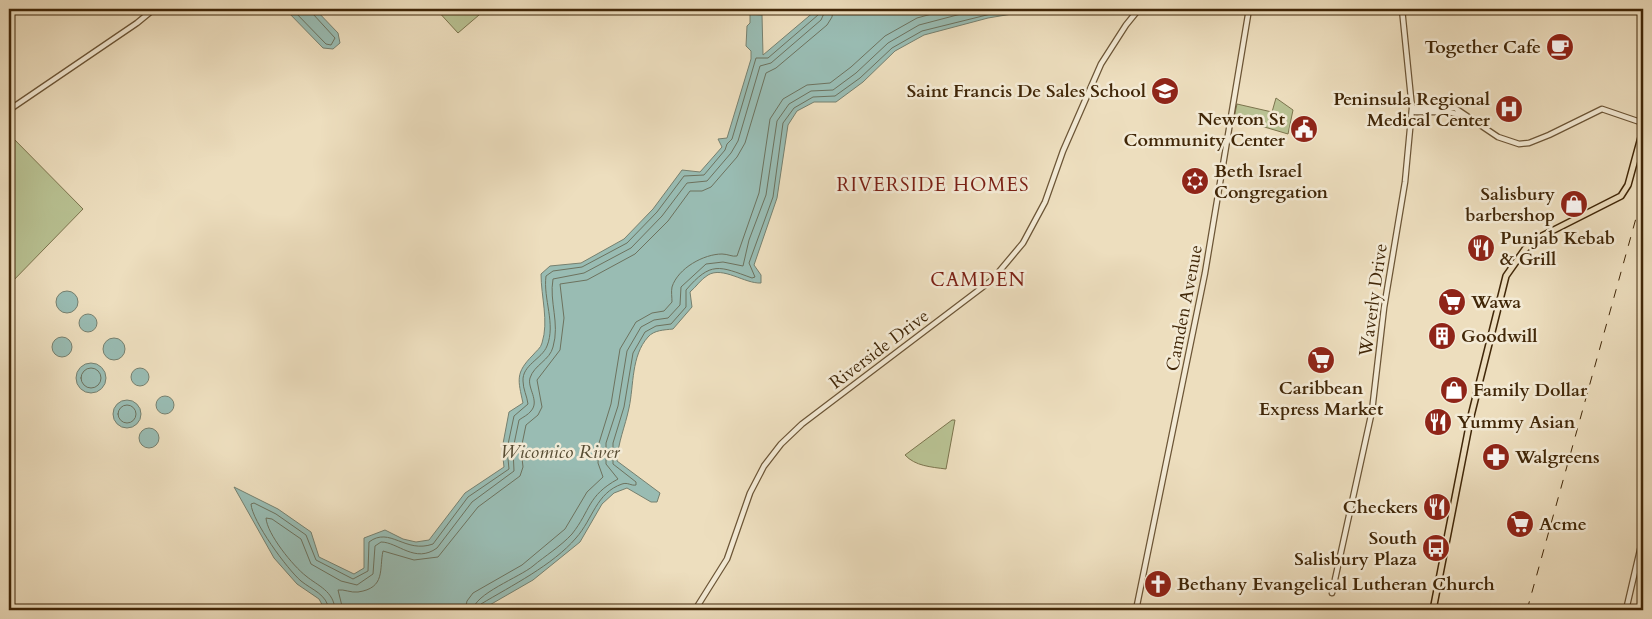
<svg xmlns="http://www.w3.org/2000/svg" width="1652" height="619" viewBox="0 0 1652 619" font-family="Cardo,serif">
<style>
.green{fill:#b8c192;stroke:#7c744d}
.water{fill:#99bcb3;stroke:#76806f}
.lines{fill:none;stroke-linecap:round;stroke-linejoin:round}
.shore{stroke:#6d725e;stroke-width:1}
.tertiary-casing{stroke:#6c5536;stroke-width:7}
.primary-casing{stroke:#412708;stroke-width:8}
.tertiary{stroke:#f3ead5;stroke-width:4.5}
.primary{stroke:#eddebe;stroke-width:5}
.rail{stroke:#412708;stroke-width:1;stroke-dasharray:9 9;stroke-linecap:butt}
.labels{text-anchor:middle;stroke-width:5;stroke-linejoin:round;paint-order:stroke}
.poi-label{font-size:18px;font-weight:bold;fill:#412708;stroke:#f3ead5;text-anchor:start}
.street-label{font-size:18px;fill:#412708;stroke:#f3ead5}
.neighbourhood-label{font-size:19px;letter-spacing:1px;fill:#7a1f14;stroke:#f3ead5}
.water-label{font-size:19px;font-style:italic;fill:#574c33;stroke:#f3ead5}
</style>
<rect width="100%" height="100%" fill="#eddebe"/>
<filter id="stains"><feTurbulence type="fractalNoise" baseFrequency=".004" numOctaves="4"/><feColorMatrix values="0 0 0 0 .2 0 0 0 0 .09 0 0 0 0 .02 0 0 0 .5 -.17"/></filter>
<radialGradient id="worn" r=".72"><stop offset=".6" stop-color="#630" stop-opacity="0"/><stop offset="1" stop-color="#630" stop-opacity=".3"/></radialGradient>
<path class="green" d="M 436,9 L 486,9 L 458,33 Z
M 1276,98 L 1293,110 L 1288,134 L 1234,118 L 1237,104 L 1272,112 Z
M 9,134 L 83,209 L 9,285 Z
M 952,420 L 955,420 L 946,469 C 931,467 915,466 905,455 Z"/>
<path class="water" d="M 285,9 L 315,9 L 338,33 L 340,43 L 333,49 L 323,48 Z
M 814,9 L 1018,9 L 1012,14 L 988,18 L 924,35 L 895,51 L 863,82 L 836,102 L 814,102 L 797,111 L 788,125 L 777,198 L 754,265 L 761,275 L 761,283 C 745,284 723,266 708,275 C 701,279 696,287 690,292 L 692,307 L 673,329 C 664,330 654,330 648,337 C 631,356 634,385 629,408 C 625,427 618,442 617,461 L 660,493 L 657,502 L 651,502 L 627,488 L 614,493 L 602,504 L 580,542 L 533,580 L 481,610 L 325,610 L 319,599 L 297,584 L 274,558 L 234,487 L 278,509 L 311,532 L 319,557 L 354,574 L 364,568 L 364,538 L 385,530 L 403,539 L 416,542 L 429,540 L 465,493 L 504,467 L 502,449 L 509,412 L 523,403 C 518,380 515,373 533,355 C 536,351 541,348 542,343 C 549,321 541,297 541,274 L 550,266 L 581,263 L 624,239 L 653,209 L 682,170 L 700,172 L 722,147 L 718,139 L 727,138 L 751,59 L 751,51 L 746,46 L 747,26 L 750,23 L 750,14 L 762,15 L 763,55 L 815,11 Z
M56 302a11 11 0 1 1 22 0a11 11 0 1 1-22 0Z
M79 323a9 9 0 1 1 18 0a9 9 0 1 1-18 0Z
M52 347a10 10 0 1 1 20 0a10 10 0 1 1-20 0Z
M103 349a11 11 0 1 1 22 0a11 11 0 1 1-22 0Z
M76 378a15 15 0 1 1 30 0a15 15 0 1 1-30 0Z
M131 377a9 9 0 1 1 18 0a9 9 0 1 1-18 0Z
M156 405a9 9 0 1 1 18 0a9 9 0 1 1-18 0Z
M113 414a14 14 0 1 1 28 0a14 14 0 1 1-28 0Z
M139 438a10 10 0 1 1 20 0a10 10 0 1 1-20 0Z"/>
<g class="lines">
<path class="shore" d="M 292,9 L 326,44 L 331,45 L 335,38 L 313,14 L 312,9
M81 378a10 10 0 1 1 20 0a10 10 0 1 1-20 0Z
M118 414a9 9 0 1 1 18 0a9 9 0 1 1-18 0Z
M 329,610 C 327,594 312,590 301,581 C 287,569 252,521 251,504 L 254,503 L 276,514 L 306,535 L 316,560 L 353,579 L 368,571 L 369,542 C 390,526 405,554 433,544 L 468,497 L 509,469 L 507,449 L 514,416 L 528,404 C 527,396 523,389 523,381 C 522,365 542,359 547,346 C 556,324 543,299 546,276 L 553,271 L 582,267 L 627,243 L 657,212 L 684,176 L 704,175 L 725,150 L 727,144 L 732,139 L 756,58 L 768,58 L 818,15 L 819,9
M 335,610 C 334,591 318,586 306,576 C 293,566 267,534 266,518 L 272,519 L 301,539 L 311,564 L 341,581 L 357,585 L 373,574 L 375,546 L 381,542 C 398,542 415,564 437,548 L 472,502 L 514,471 L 513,449 L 519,420 C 523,417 528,415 531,411 C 540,401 527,388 530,378 C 534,365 550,360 553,347 C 560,323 549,302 553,279 L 584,273 L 631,248 L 662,216 L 687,183 L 707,181 L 731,153 L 738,141 L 760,66 L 771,63 L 821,20 L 826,9
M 343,610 L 338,590 C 344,589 351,593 358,592 C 386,588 379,569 383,551 L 414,560 L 438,557 L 478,507 L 520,476 L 523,467 L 521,449 L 526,425 L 538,415 L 542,407 L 537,380 L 560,350 L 564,318 L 560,284 L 587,280 L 635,254 L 668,221 L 690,191 L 702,191 L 711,187 L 737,157 L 745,143 L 766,73 L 776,68 L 827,25 L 832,17 L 833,9
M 465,610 L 467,601 L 473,593 L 522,565 L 565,529 L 587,492 L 603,477 L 598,463 L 599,443 L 611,404 L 620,349 L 636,322 L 652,313 L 664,311 L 672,302 C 672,297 671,292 672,287 C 678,268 704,254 722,254 C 728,254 732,257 737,256 L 759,193 L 770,119 L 783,99 L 807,85 L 830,83 L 851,67 L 885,36 L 917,18 L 950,9
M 473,610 C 474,594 520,577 533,566 C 545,556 561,546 572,534 C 591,510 587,496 618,479 L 606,464 L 606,443 L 618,406 L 627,351 L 641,327 L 654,320 L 668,318 L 680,305 L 681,287 L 706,264 L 723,262 L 743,266 L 749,240 L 766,195 L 777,121 L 789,104 L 811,91 L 833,90 L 856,73 L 888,43 L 919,25 L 980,9
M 479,610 L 481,604 C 511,586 553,565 576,538 C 593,519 596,493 622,484 C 628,482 631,486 636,485 L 636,482 L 613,464 L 613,443 L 624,407 L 633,353 L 645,332 L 656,326 L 671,324 L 686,307 L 686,290 C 711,261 719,266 752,278 L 755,277 L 749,263 L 773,197 L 783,123 L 794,108 L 813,97 L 835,96 L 860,78 L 892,48 L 922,31 L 1011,9"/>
<g class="tertiary-casing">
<path id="tertiary" d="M 1412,108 L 1455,108 L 1498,137 L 1519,144 L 1529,143 L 1549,135 L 1602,109 L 1643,123
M 1412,108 L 1415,112 L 1448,112 L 1466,116
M 9,110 L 137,23 L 154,9
M 1332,593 L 1372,411 L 1384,308 L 1405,182 L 1412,108 L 1402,9
M 695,610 L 727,559 L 750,493 L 764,466 L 781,444 L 802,424 L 992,280 L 1023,243 L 1045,202 L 1063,151 L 1101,64 L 1126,25 L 1139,9
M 1136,610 L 1205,273 L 1249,9
M 1626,610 L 1643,537"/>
</g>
<g class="primary-casing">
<path id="primary" d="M 1433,610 L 1471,416 L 1506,276 L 1525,249 L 1540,237 L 1621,196 L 1628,185 L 1643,130"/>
</g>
<use href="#tertiary" class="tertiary"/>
<use href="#primary" class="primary"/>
<path class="rail" d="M 1527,610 L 1643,193"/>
</g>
<defs>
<g id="cafe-disc" transform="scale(1.4375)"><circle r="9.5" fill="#8f2418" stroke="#f3ead5"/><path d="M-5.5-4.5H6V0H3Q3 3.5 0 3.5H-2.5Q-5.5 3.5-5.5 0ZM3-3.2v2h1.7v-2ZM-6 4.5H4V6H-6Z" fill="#fff"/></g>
<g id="school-disc" transform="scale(1.4375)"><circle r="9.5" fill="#8f2418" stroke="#f3ead5"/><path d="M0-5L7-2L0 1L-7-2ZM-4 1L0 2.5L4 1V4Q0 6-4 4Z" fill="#fff"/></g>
<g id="hospital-disc" transform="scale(1.4375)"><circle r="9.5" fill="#8f2418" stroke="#f3ead5"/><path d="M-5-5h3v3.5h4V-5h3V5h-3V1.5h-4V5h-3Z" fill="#fff"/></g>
<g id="civic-disc" transform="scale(1.4375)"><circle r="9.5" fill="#8f2418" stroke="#f3ead5"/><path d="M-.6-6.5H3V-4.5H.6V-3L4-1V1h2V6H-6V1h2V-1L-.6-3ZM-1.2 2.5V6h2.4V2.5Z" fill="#fff"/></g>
<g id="synagogue-disc" transform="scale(1.4375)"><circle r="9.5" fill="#8f2418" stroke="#f3ead5"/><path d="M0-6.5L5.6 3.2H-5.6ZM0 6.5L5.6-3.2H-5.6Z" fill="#fff"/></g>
<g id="shop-disc" transform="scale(1.4375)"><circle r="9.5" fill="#8f2418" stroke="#f3ead5"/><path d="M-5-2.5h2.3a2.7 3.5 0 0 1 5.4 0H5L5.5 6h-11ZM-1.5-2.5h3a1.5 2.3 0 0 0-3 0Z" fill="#fff"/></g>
<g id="restaurant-disc" transform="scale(1.4375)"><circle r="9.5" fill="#8f2418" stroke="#f3ead5"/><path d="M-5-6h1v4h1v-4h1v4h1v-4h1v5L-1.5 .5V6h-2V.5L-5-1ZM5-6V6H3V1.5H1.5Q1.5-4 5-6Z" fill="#fff"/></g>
<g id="supermarket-disc" transform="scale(1.4375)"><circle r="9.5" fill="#8f2418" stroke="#f3ead5"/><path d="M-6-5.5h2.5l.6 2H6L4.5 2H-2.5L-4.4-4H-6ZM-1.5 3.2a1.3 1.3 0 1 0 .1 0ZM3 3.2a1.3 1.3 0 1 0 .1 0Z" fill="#fff"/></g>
<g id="building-disc" transform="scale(1.4375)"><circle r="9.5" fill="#8f2418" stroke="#f3ead5"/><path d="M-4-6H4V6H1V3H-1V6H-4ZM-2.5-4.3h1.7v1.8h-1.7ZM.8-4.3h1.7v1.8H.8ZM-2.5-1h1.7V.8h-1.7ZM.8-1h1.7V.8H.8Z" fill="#fff"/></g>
<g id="pharmacy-disc" transform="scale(1.4375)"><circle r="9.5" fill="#8f2418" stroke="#f3ead5"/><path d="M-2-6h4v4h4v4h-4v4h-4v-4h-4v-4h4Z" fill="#fff"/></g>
<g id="bus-disc" transform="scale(1.4375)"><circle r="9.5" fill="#8f2418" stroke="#f3ead5"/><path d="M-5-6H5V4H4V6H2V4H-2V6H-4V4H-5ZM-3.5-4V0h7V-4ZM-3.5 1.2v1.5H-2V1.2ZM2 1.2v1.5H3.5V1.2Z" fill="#fff"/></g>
<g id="church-disc" transform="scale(1.4375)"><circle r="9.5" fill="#8f2418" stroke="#f3ead5"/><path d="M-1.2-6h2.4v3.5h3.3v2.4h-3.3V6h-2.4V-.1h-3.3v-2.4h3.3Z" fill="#fff"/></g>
</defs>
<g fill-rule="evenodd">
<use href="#cafe-disc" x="1560" y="47"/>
<use href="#school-disc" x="1165" y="91"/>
<use href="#hospital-disc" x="1509" y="109"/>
<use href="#civic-disc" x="1304" y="129"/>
<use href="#synagogue-disc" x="1195" y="181"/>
<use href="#shop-disc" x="1574" y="204"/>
<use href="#restaurant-disc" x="1481" y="248"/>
<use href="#supermarket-disc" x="1452" y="302"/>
<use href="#building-disc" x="1442" y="336"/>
<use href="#supermarket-disc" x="1321" y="360"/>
<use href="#shop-disc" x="1454" y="390"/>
<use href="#restaurant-disc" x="1438" y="422"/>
<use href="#pharmacy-disc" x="1496" y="457"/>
<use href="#restaurant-disc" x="1437" y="507"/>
<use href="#supermarket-disc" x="1520" y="524"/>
<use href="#bus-disc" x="1436" y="548"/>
<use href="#church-disc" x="1158" y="584"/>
</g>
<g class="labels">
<g class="poi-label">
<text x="1541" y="53" text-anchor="end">Together Cafe</text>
<text x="1146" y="97" text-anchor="end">Saint Francis De Sales School</text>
<text x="1490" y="105" text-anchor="end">Peninsula Regional<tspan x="1490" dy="21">Medical Center</tspan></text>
<text x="1285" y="125" text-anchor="end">Newton St<tspan x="1285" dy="21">Community Center</tspan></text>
<text x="1214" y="177">Beth Israel<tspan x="1214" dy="21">Congregation</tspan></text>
<text x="1555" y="200" text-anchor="end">Salisbury<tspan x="1555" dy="21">barbershop</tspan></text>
<text x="1500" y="244">Punjab Kebab<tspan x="1500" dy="21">&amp; Grill</tspan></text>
<text x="1471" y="308">Wawa</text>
<text x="1461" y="342">Goodwill</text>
<text x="1321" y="394" text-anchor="middle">Caribbean<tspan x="1321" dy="21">Express Market</tspan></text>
<text x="1473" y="396">Family Dollar</text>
<text x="1457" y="428">Yummy Asian</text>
<text x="1515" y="463">Walgreens</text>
<text x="1418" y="513" text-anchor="end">Checkers</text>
<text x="1539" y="530">Acme</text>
<text x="1417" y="544" text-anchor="end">South<tspan x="1417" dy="21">Salisbury Plaza</tspan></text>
<text x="1177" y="590">Bethany Evangelical Lutheran Church</text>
</g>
<g class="street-label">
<text transform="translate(1373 300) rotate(-82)" y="6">Waverly Drive</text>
<text transform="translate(1184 308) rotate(-79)" y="6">Camden Avenue</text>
<text transform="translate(879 349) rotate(-37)" y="6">Riverside Drive</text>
</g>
<g class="neighbourhood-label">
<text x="933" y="191">RIVERSIDE HOMES</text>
<text x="978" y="286">CAMDEN</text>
</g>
<g class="water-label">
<text x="560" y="458">Wicomico River</text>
</g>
</g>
<rect width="1652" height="619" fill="none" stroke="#eddebe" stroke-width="30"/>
<rect x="10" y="10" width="1632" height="599" fill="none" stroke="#412708" stroke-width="2.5"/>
<rect x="15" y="15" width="1622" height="589" fill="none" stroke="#412708"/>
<rect width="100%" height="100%" filter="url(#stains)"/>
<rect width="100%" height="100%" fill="url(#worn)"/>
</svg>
